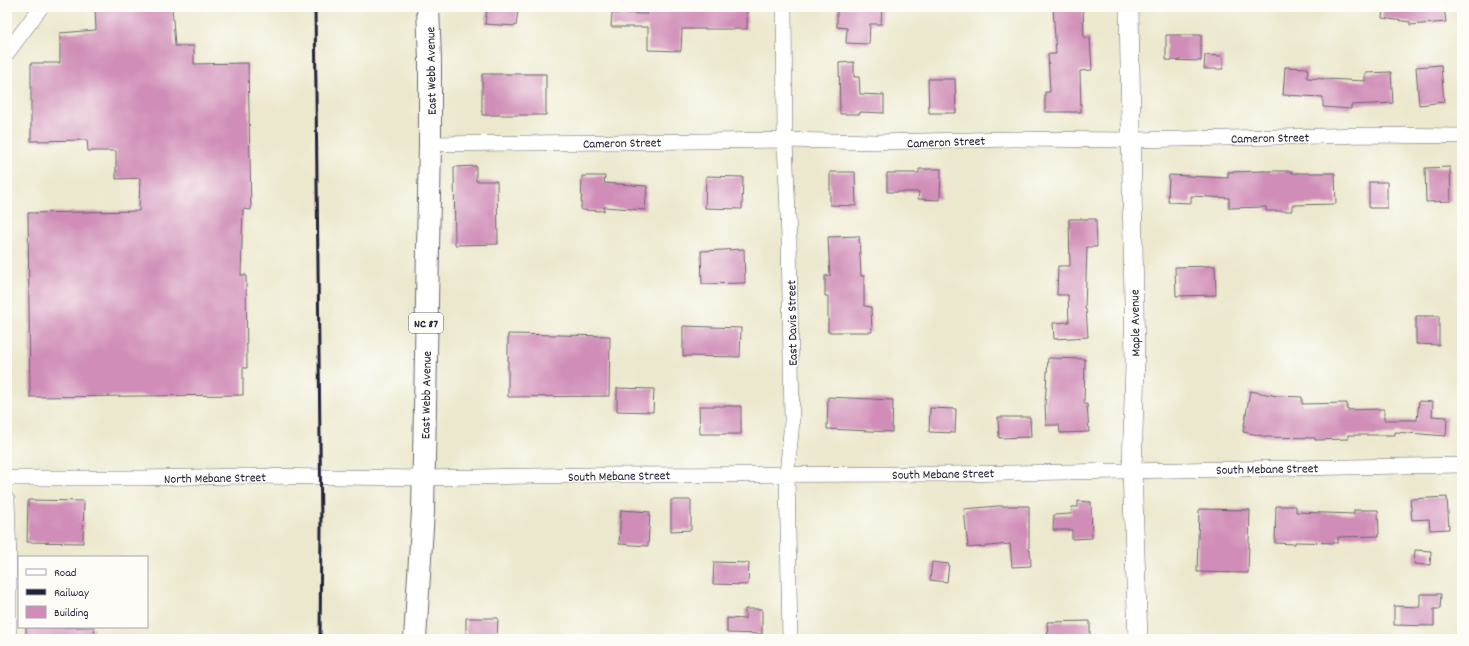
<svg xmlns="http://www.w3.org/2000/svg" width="1469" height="646" viewBox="0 0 1469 646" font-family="Dekko,sans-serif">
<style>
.building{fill:#d08db7}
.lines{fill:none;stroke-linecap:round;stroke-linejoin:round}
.minor-casing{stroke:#69676e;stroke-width:16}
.major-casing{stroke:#69676e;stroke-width:20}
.highway-casing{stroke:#69676e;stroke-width:24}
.minor{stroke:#fff;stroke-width:15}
.major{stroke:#fff;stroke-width:19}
.highway{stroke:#fff;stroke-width:22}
.rail{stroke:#22223b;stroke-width:3}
.labels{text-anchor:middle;stroke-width:3;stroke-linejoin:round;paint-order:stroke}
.shield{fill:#fdfcf7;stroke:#646373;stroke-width:1}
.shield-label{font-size:12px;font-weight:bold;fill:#22223b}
.street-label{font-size:13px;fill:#22223b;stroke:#fdfcf7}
</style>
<rect width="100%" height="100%" fill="#fdfcf7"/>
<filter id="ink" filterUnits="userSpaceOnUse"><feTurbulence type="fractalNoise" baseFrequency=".025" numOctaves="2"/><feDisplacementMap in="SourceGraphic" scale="8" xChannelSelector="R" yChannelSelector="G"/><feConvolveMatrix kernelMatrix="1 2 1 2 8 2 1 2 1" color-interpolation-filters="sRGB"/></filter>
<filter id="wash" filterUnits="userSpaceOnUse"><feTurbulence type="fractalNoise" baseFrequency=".012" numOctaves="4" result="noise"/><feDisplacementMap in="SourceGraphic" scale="16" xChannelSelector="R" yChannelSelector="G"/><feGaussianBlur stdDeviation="0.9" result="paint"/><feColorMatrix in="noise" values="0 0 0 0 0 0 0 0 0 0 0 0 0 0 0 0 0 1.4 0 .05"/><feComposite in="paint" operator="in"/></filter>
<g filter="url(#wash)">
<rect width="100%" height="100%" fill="#ece8cd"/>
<g id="blocks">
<path class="building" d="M 95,7 L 172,7 L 175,46 L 194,46 L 194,64 L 248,63 L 251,210 L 243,209 L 241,275 L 246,275 L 247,368 L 243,368 L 243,395 L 30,397 L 28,213 L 139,211 L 140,178 L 116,179 L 116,151 L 88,151 L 87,140 L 31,141 L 31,63 L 60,63 L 60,33 L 96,30 Z
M 487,7 L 506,7 L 506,9 L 518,10 L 516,26 L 485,24 Z
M 647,7 L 747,7 L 747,29 L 682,29 L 681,51 L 648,50 L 648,27 L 611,27 L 612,13 L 647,14 Z
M 837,7 L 882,7 L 881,24 L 870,24 L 869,44 L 846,43 L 847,28 L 837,27 Z
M 1053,7 L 1083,7 L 1084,38 L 1090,37 L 1092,70 L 1080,71 L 1081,112 L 1045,112 L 1045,92 L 1050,92 L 1048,54 L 1056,54 Z
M 1383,7 L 1444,7 L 1446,22 L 1410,25 L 1410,22 L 1382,18 Z
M 1166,35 L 1201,35 L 1201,61 L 1166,60 Z
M 1205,55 L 1223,56 L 1223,69 L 1204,69 Z
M 854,62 L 854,77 L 859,77 L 860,94 L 884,95 L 884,113 L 860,112 L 860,114 L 840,114 L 839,63 Z
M 1441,65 L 1444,102 L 1419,105 L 1416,67 Z
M 1285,67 L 1308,68 L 1307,78 L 1365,81 L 1365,73 L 1391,72 L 1393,103 L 1351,105 L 1351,109 L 1323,107 L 1323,97 L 1283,95 Z
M 482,74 L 546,74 L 546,115 L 482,115 Z
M 928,79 L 955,79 L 956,113 L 929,113 Z
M 476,166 L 476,181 L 497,181 L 498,244 L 455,245 L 454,167 Z
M 1450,167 L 1451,201 L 1426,202 L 1425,168 Z
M 919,169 L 941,169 L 940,200 L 918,199 L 919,192 L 887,192 L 887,173 L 919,173 Z
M 1265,171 L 1292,171 L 1292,173 L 1335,173 L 1336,204 L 1292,205 L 1292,211 L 1266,211 L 1266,207 L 1229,208 L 1229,198 L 1191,196 L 1191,203 L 1168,202 L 1169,175 L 1228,178 L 1228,172 Z
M 830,172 L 855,172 L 856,206 L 830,205 Z
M 582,176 L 605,176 L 604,183 L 647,186 L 645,210 L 604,207 L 604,211 L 581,210 Z
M 706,176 L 743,177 L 742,209 L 705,208 Z
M 1369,182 L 1387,182 L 1387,208 L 1369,208 Z
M 1069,219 L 1096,219 L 1097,247 L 1087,247 L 1085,309 L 1086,309 L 1088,337 L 1054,339 L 1053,323 L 1069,322 L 1068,295 L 1057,295 L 1058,266 L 1070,266 Z
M 859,236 L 861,276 L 864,276 L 864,306 L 871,307 L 872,332 L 828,332 L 828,296 L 825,296 L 825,276 L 830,276 L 828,237 Z
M 744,249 L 745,283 L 702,284 L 701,251 Z
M 1215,266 L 1216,295 L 1176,296 L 1175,267 Z
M 1416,316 L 1439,316 L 1439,345 L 1416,344 Z
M 683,326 L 741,328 L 740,357 L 683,356 Z
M 508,334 L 610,336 L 609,396 L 508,397 Z
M 1048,358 L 1085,359 L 1084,404 L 1087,404 L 1089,432 L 1060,433 L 1059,425 L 1046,425 L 1045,405 Z
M 617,388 L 654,389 L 653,412 L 617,411 Z
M 1250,391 L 1277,396 L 1302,397 L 1302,404 L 1347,403 L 1347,410 L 1384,409 L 1384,420 L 1417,420 L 1419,401 L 1433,402 L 1432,416 L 1447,417 L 1446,436 L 1395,432 L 1395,435 L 1348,435 L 1348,439 L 1315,440 L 1315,438 L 1268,437 L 1243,432 Z
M 828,397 L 893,400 L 892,432 L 827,429 Z
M 699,406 L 741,406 L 741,434 L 700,434 Z
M 930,408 L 956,409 L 955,433 L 929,432 Z
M 998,417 L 1030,417 L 1031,437 L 999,438 Z
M 1447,497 L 1449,529 L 1430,530 L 1429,519 L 1412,520 L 1410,499 Z
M 28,500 L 84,501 L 83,543 L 27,542 Z
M 671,500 L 691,500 L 691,530 L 671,531 Z
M 1078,501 L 1091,502 L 1092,538 L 1072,539 L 1072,530 L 1053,530 L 1054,515 L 1071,514 L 1072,507 L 1078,507 Z
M 998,506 L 1029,506 L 1029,550 L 1030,550 L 1031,566 L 1012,567 L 1010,544 L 968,548 L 964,509 Z
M 1276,506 L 1296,506 L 1296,512 L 1354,514 L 1354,510 L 1378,510 L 1379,536 L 1338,537 L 1338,543 L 1295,542 L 1295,544 L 1275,543 Z
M 1199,509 L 1250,510 L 1248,573 L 1197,572 Z
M 621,510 L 650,512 L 648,546 L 619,544 Z
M 1415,550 L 1431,551 L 1430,565 L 1414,564 Z
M 714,562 L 749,563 L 748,585 L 713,584 Z
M 932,562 L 949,564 L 947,582 L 930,580 Z
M 1420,594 L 1441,594 L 1440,609 L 1434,609 L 1434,626 L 1394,625 L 1394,606 L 1420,607 Z
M 745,609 L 762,609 L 762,634 L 727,633 L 727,618 L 745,619 Z
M 466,618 L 498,618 L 497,639 L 466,639 Z
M 1090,621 L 1090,639 L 1048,639 L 1047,622 Z
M 26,627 L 94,627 L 95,639 L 26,639 Z"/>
</g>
</g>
<g filter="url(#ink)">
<use href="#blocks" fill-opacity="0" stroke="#69676e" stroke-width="1"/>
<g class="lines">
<g class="minor-casing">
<path id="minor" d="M 784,7 L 785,140 L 789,239 L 792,421 L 787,474 L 790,639
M 7,53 L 41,7
M 430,144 L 785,140 L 875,142 L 1014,139 L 1132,140 L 1369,135 L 1462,136
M 7,478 L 141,478 L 247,476 L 424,478 L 591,475 L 953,474 L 1462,465
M 7,500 L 9,560 L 9,639"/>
</g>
<g class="major-casing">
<path id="major" d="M 1129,7 L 1135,363 L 1132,470 L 1138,639"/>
</g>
<g class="highway-casing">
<path id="highway" d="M 415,639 L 423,511 L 430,144 L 430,60 L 428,7"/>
</g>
<use href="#minor" class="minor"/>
<use href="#major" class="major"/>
<use href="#highway" class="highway"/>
<path class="rail" d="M 315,7 L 321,526 L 320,639"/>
</g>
</g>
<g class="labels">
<rect class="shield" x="409" y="313" width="34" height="20" rx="3"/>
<g class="shield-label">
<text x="426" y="327">NC 87</text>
</g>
<g class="street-label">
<text transform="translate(430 71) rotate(-91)" y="5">East Webb Avenue</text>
<text transform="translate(1270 137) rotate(-1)" y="5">Cameron Street</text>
<text transform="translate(946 141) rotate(-2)" y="5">Cameron Street</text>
<text transform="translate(622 142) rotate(-1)" y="5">Cameron Street</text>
<text transform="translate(791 323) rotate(-91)" y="5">East Davis Street</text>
<text transform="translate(1134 323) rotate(-91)" y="5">Maple Avenue</text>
<text transform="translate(425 395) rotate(-89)" y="5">East Webb Avenue</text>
<text transform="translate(1267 468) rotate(-1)" y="5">South Mebane Street</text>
<text transform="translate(943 473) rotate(-1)" y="5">South Mebane Street</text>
<text transform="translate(619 475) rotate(-1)" y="5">South Mebane Street</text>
<text transform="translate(215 477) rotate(-1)" y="5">North Mebane Street</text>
</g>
</g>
<rect width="1469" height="646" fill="none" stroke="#fdfcf7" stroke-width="24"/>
<rect x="18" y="556" width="130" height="72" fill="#fdfcf7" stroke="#a5a5ac"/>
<rect x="26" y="569" width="20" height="6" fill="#ffffff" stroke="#a5a5ac"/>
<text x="54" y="576" font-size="12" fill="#22223b">Road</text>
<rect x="26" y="589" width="20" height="6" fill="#22223b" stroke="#a5a5ac"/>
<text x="54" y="596" font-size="12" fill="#22223b">Railway</text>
<rect x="26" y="606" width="20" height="12" fill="#d08db7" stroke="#a5a5ac"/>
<text x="54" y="616" font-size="12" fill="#22223b">Building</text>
</svg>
